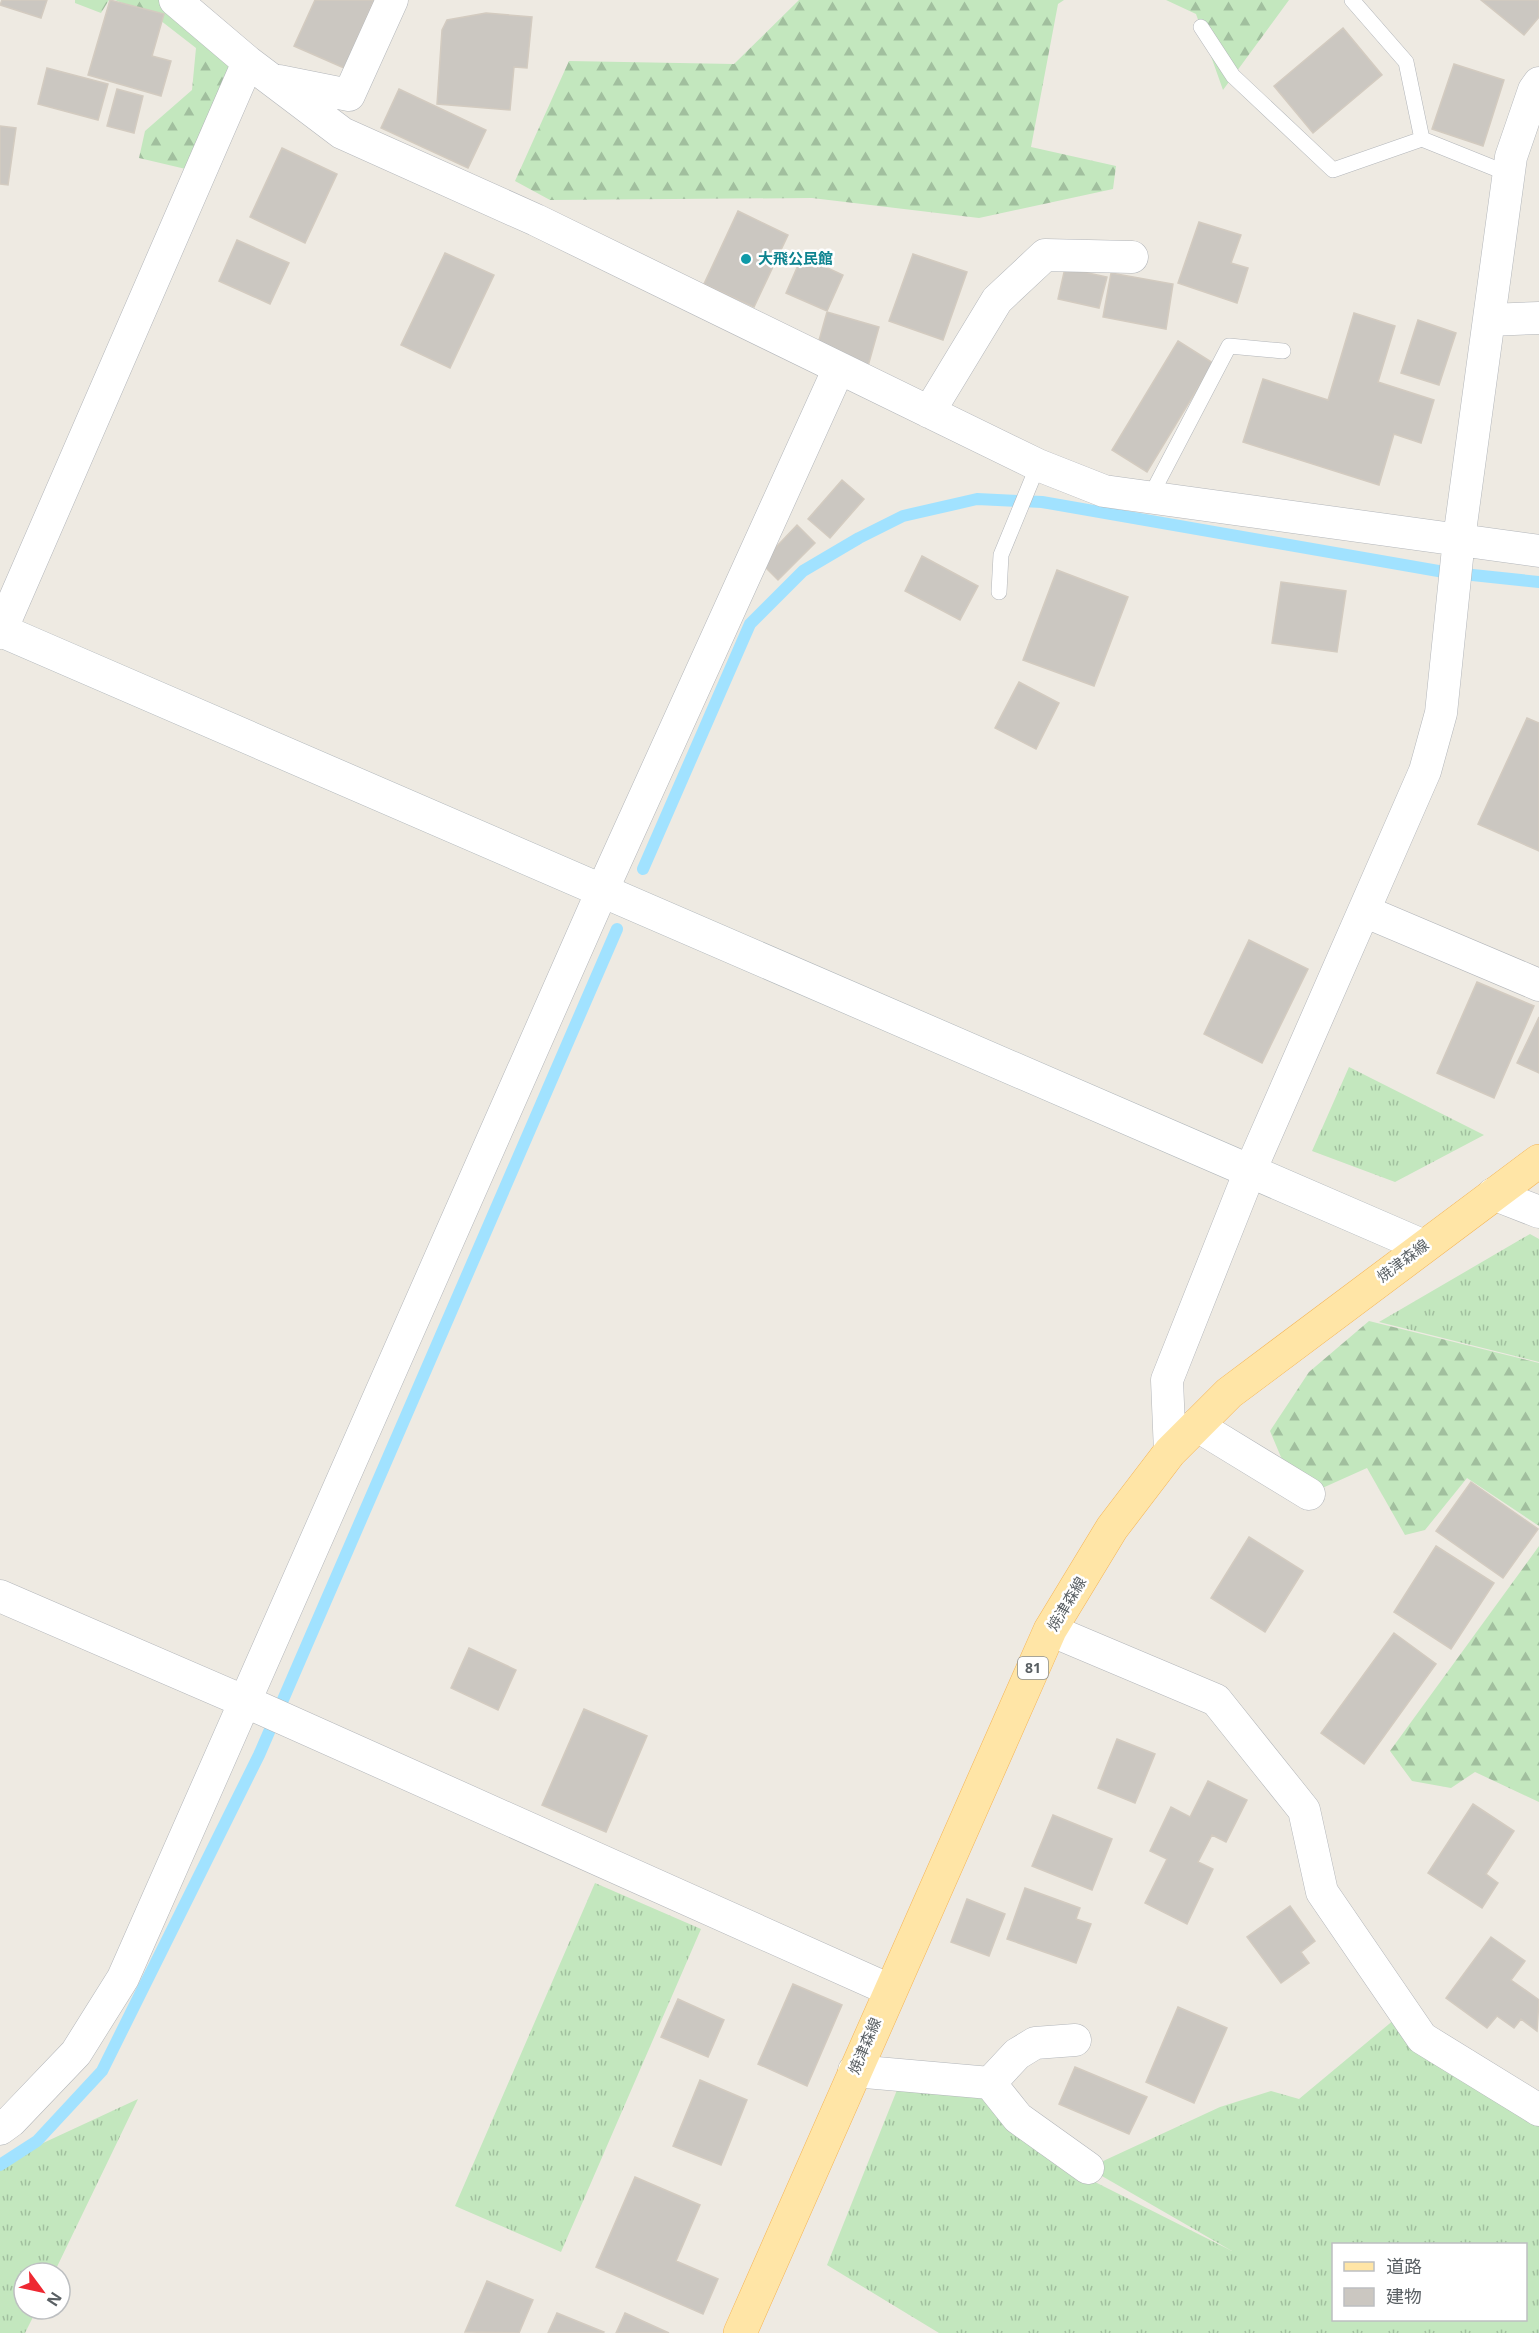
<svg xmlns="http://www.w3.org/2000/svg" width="1539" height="2333" viewBox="0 0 1539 2333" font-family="'Noto Sans','Noto Sans JP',sans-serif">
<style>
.grass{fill:url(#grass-tufts);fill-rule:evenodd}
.forest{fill:url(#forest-firs)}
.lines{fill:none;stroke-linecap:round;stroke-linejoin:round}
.stream{stroke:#a1e2ff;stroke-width:12}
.building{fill:#cbc7c1;stroke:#d3cbc0;stroke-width:1.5}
.lane-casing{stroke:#b3b6ba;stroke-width:16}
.street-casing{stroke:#b3b6ba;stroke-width:33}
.secondary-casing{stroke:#b1b7bb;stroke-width:34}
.primary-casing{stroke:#f5b454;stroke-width:34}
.lane{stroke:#fff;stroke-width:15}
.street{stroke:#fff;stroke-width:32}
.secondary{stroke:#fff;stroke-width:33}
.primary{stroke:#ffe5a6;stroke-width:33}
.culture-dot{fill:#0f9aa8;stroke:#fff;stroke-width:2}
.labels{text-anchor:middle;stroke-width:5;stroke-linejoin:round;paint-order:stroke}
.shield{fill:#fff;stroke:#8c9092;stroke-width:1.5}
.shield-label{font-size:14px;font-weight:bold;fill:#5a6064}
.culture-label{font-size:15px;font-weight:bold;fill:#0d838f;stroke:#fff;text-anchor:start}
.street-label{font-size:15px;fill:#5a6064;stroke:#fff}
</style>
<defs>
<pattern id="grass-tufts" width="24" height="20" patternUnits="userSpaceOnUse" patternTransform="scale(1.5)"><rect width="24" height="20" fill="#c3e7be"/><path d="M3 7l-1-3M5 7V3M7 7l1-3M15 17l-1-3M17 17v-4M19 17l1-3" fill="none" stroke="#a1bf9e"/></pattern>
<pattern id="forest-firs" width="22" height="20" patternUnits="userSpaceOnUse" patternTransform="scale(1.5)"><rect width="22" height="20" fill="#c3e7be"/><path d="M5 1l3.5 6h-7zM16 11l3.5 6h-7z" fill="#a1bf9e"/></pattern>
</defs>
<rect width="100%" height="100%" fill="#eeeae2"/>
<path class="grass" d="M 1349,1067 L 1484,1135 L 1395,1182 L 1312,1151 Z
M 1530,1234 L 1539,1239 L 1539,1362 L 1379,1322 Z
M 595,1883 L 701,1929 L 561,2252 L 455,2206 Z
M 1395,2019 L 1539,2112 L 1539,2333 L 939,2333 L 827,2265 L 897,2090 L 999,2095 L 1095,2182 L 1232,2251 L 1088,2168 L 1220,2107 L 1271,2091 L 1299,2099 ZM 1334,2244 L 1526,2244 L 1526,2320 L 1334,2320 Z
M 138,2099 L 54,2273 L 24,2273 L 24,2309 L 37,2309 L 25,2333 L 0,2333 L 0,2163 Z"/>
<path class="forest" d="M 75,0 L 109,0 L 101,13 L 75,3 Z
M 115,0 L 171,0 L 248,62 L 190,170 L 139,158 L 145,131 L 192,90 L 196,48 L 156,17 Z
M 799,0 L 1064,0 L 1058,4 L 1031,147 L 1116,166 L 1113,189 L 979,218 L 812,198 L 550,200 L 515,181 L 569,61 L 734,64 Z
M 1166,0 L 1289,0 L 1223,90 L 1196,14 Z
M 1369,1321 L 1539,1363 L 1539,1526 L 1467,1478 L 1425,1530 L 1405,1535 L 1367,1468 L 1309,1494 L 1286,1469 L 1270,1431 L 1309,1372 Z
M 1539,1546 L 1539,1802 L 1475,1772 L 1451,1788 L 1412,1781 L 1390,1751 Z"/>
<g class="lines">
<path class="stream" d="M 643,869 L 750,624 L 803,571 L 859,538 L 903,516 L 977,499 L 1042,502 L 1444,572 L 1539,582
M 0,2165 L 37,2141 L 102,2071 L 259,1755 L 617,929"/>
</g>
<path class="building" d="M 2,0 L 47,0 L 41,18 L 0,5 Z
M 110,0 L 164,14 L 152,56 L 171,61 L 161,96 L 88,75 Z
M 315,0 L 374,0 L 344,68 L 294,46 Z
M 1481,0 L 1539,0 L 1539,17 L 1524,35 Z
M 486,13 L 532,17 L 527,68 L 514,67 L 510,110 L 437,104 L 442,30 L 447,20 Z
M 1343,28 L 1382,75 L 1313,133 L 1274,86 Z
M 1454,64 L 1504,80 L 1483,146 L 1432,129 Z
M 47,68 L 108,84 L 98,120 L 38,104 Z
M 117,89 L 143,96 L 134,133 L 107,126 Z
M 399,89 L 486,130 L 468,168 L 381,128 Z
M 0,126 L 16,128 L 8,185 L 0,184 Z
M 282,148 L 337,174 L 305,243 L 250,217 Z
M 738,211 L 788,235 L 754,307 L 704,284 Z
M 1199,222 L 1241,235 L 1231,263 L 1248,268 L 1237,303 L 1178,283 Z
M 237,240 L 289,263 L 270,304 L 219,281 Z
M 445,253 L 494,275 L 450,368 L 401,345 Z
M 913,254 L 967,272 L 943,340 L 889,321 Z
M 802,256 L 843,275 L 827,311 L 786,293 Z
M 1065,268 L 1107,277 L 1099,308 L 1058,299 Z
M 1111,273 L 1173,284 L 1166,329 L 1103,317 Z
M 827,312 L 879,327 L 868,366 L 816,351 Z
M 1354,313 L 1395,326 L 1378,382 L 1434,400 L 1421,443 L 1394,434 L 1379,485 L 1243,442 L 1263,379 L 1328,400 Z
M 1418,320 L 1456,333 L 1439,385 L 1401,373 Z
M 1178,341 L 1213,363 L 1147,472 L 1112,450 Z
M 842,480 L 864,499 L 830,538 L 808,519 Z
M 797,525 L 815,543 L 778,580 L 761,563 Z
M 922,556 L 978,586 L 960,620 L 905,591 Z
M 1057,570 L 1128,597 L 1094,686 L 1023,660 Z
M 1281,582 L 1346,591 L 1337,652 L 1272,643 Z
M 1019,682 L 1059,703 L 1036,749 L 995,728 Z
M 1527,718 L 1539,723 L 1539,851 L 1478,824 Z
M 1249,940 L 1308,969 L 1262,1063 L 1204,1034 Z
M 1477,982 L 1534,1006 L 1494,1098 L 1437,1073 Z
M 1539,1017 L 1539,1073 L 1517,1063 Z
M 1471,1482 L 1538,1529 L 1503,1578 L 1436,1531 Z
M 1249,1537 L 1303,1571 L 1265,1632 L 1211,1598 Z
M 1436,1546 L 1494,1583 L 1451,1649 L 1394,1612 Z
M 1394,1633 L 1436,1664 L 1364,1764 L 1321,1733 Z
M 469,1648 L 516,1670 L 498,1710 L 451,1688 Z
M 584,1709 L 647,1736 L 606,1832 L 542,1805 Z
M 1117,1739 L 1155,1754 L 1135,1803 L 1098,1788 Z
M 1208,1781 L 1247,1800 L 1226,1842 L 1212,1835 L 1198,1862 L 1213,1869 L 1187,1924 L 1145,1903 L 1167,1859 L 1150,1851 L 1171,1807 L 1190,1817 Z
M 1473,1804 L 1514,1831 L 1486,1874 L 1498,1883 L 1482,1908 L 1428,1873 Z
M 1053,1815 L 1112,1839 L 1092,1890 L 1032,1866 Z
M 1025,1888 L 1080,1908 L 1076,1919 L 1091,1924 L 1076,1963 L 1007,1939 Z
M 967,1899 L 1005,1914 L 989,1956 L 951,1942 Z
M 1290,1906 L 1315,1941 L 1301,1952 L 1309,1963 L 1281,1983 L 1247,1937 Z
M 1491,1937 L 1525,1961 L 1511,1980 L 1539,2000 L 1537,2031 L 1521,2019 L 1514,2028 L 1497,2016 L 1487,2028 L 1446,1998 Z
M 793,1984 L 842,2005 L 807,2086 L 758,2064 Z
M 678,1999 L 724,2020 L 708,2057 L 661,2037 Z
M 1178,2007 L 1227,2028 L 1194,2103 L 1146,2082 Z
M 1075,2067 L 1147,2097 L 1129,2134 L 1059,2104 Z
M 700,2080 L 747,2100 L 721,2165 L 673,2146 Z
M 635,2177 L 700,2205 L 676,2261 L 718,2279 L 703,2314 L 596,2267 Z
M 487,2281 L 533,2300 L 519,2333 L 465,2332 Z
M 557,2313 L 604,2332 L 603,2333 L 548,2333 Z
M 625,2313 L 669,2333 L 616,2333 Z"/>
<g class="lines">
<g class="lane-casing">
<path id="lane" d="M 1352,0 L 1406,62 L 1422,139 L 1509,174
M 1201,27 L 1233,76 L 1333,170 L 1422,139
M 1150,497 L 1229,346 L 1283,351
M 999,592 L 1001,555 L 1038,465"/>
</g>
<g class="street-casing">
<path id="street" d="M 175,0 L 248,62 L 342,133 L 536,220 L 1038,465 L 1104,491 L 1539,551
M 279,81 L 349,95 L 392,0
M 1489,320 L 1539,318
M 929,412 L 997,300 L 1045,255 L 1132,257
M 0,633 L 248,62
M 1364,911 L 1539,985
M 1493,1194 L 1539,1212
M 1196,1425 L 1309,1494
M 1170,1452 L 1167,1380 L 1250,1171 L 1425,771 L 1441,713 L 1459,539 L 1511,157 L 1534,90 L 1539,83
M 0,1596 L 262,1709 L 890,1990
M 1050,1630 L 1216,1700 L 1304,1810 L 1322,1892 L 1422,2038 L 1539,2110
M 854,2071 L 990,2083 L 1018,2118 L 1088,2168
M 990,2083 L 1017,2054 L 1035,2043 L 1075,2040
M 0,2129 L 11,2121 L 76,2053 L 123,1978 L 602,891 L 839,368"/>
</g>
<g class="secondary-casing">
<path id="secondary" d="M 0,630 L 1423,1246"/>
</g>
<g class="primary-casing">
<path id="primary" d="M 740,2333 L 1050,1630 L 1112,1528 L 1170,1452 L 1229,1393 L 1539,1161"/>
</g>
<use href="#lane" class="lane"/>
<use href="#street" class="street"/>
<use href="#secondary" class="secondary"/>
<use href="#primary" class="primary"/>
</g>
<circle class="culture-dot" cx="746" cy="259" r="6"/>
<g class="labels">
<rect class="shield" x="1018" y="1657" width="30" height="22" rx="4.5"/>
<g class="shield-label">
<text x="1033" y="1673">81</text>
</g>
<g class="culture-label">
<text x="758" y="264">大飛公民館</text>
</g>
<g class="street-label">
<text transform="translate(1403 1261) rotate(-37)" y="5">焼津森線</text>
<text transform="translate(1067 1604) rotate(-59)" y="5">焼津森線</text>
<text transform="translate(865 2046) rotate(-67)" y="5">焼津森線</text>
</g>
</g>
<rect x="1332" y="2243" width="195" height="78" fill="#ffffff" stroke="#bdbfc1" stroke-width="1.5"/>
<rect x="1344" y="2262" width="30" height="9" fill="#ffe5a6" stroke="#bdbfc1" stroke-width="1.5"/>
<text x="1386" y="2273" font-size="18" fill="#5a6064">道路</text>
<rect x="1344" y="2288" width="30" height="18" fill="#cbc7c1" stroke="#bdbfc1" stroke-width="1.5"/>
<text x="1386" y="2303" font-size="18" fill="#5a6064">建物</text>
<g transform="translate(42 2291) rotate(123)"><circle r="28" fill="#ffffff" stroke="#bdbfc1" stroke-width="1.5"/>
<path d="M0-4.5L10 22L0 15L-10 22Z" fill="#ee2832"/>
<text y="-9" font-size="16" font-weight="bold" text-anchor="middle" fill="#5a6064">N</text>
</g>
</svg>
